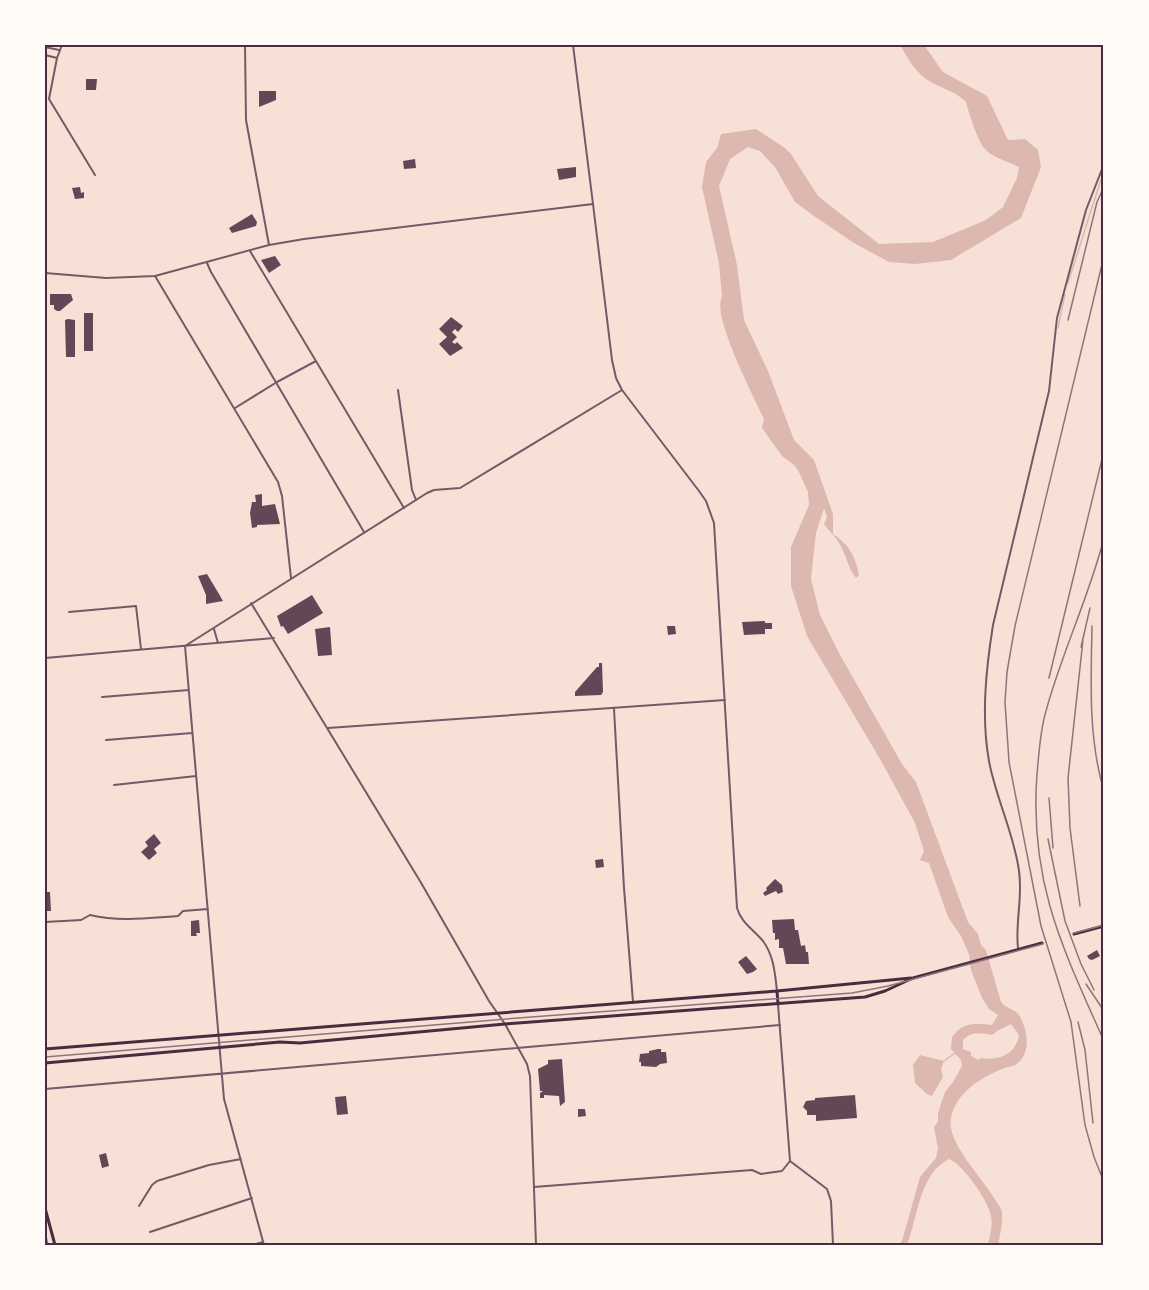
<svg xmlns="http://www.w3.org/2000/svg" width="1149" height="1290" viewBox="0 0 1149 1290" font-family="Raleway,sans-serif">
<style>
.water{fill:#dcb8b0;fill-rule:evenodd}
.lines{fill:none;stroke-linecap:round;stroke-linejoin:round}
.stream{stroke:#dcb8b0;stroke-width:1.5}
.building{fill:#644757}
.minor{stroke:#755966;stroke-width:2}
.tertiary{stroke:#755966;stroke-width:2}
.secondary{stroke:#4a2c40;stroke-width:3}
.primary{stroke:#4a2c40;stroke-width:3}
.tram{stroke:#8f747c;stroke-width:1.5}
.rail{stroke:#8f747c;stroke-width:1.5}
.neatline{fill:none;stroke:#4a2c40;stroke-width:2}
</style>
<rect width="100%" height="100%" fill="#f7e1d7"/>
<path class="water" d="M 900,45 L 924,45 L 943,72 L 987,96 L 1008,140 L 1025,139 L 1038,150 L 1041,167 L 1021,218 L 951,260 L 915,264 L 889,262 L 854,243 L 814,216 L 795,202 L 775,167 L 760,151 L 748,147 L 730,159 L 719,186 L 737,265 L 744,320 L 768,371 L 794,440 L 814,460 L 833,514 L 833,534 C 849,545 855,555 859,575 L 856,578 C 848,569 846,554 839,543 C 838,540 826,527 824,524 L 827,517 L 824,508 L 816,533 L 811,579 L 820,615 L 839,653 L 902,764 L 916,782 L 968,922 L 978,934 L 981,945 L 986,950 L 1001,1002 C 1006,1009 1014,1008 1019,1015 C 1028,1029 1032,1055 1015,1065 C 1011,1067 1006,1067 1002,1069 C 980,1078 956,1093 951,1118 C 946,1143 984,1179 996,1201 C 998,1204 1002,1209 1002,1213 C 1003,1223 1000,1235 998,1245 L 988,1245 C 990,1236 993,1225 991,1216 C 989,1202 962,1163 949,1159 C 919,1174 918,1217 907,1245 L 898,1245 L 902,1241 L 920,1177 L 936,1158 L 938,1149 L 934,1127 L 938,1122 L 938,1113 L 945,1092 L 953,1082 L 962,1066 L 961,1060 L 951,1049 L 952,1037 C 964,1021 975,1024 992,1025 L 998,1015 L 989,1009 L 982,998 L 971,970 L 969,954 L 961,936 L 948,917 L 929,863 L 920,860 L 924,851 L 915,823 L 880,759 L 807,636 L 791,586 L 791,547 L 809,505 L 808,492 L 798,470 L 793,464 L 782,456 L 762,428 L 764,419 C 754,397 711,315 722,297 L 719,263 L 702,187 L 706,162 L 717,148 L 721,134 L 756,129 L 785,148 L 791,154 L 818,196 L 879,244 L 933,242 L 986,220 L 1003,207 L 1017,178 L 1019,167 C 1008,161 992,158 984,148 C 978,141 968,111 966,102 C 954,90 939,88 926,79 C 914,70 907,57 900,45 ZM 1011,1024 L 1019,1035 C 1016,1054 999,1061 981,1058 L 978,1060 L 971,1056 L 971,1052 L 963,1049 L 963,1040 C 972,1031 981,1033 992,1035 L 997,1031 Z
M 920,1055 L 944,1061 L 941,1069 L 943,1077 L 932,1096 L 927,1094 L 915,1083 L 913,1065 Z"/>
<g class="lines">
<path class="stream" d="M 1068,283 L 1104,170
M 1058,328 L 1065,294
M 944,1061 L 955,1053"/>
</g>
<path class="building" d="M 86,79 L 97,79 L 96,90 L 86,90 Z
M 259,91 L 276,91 L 276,100 L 259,107 Z
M 415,159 L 416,168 L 404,169 L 403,161 Z
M 576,167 L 576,177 L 559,180 L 557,169 Z
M 80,187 L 81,193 L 84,192 L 84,198 L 75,199 L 72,188 Z
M 252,214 L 257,222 L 256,226 L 232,233 L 229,228 Z
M 275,256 L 281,265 L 269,273 L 261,260 Z
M 50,294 L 71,294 L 73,300 L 60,311 L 57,311 L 54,309 L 54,305 L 50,305 Z
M 84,313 L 93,313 L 93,351 L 84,351 Z
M 451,317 L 463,326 L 458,332 L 455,329 L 452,332 L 457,337 L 452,342 L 455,344 L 457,342 L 463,348 L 450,356 L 439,344 L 447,337 L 439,329 Z
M 68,319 L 75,320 L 75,357 L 66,357 L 65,320 Z
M 262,494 L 262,506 L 275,504 L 280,524 L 257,525 L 257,527 L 252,528 L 250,513 L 252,502 L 256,502 L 255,495 Z
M 207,574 L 219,594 L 223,601 L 206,604 L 206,595 L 198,576 Z
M 312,595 L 323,613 L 288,634 L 283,626 L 281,627 L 277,616 Z
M 765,621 L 765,623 L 772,623 L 772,629 L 765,629 L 765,634 L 744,635 L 742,622 Z
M 667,626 L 675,626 L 676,634 L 668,635 Z
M 330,627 L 332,655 L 318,656 L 315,629 Z
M 599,663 L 602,663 L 603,692 L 601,695 L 575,696 L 575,692 L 597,667 L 599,667 Z
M 154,834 L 161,843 L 154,849 L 157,853 L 149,860 L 141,852 L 148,846 L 145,842 Z
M 603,859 L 604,867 L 596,868 L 595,860 Z
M 775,879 L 782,885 L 783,892 L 778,894 L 776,891 L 765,896 L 763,893 L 767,890 L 766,888 Z
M 45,892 L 50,892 L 51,911 L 45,911 Z
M 794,919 L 795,930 L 798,930 L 801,946 L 805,945 L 806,952 L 808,952 L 809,964 L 786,964 L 783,948 L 779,948 L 779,939 L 775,940 L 775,933 L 773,933 L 772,920 Z
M 199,920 L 200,933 L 196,933 L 197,936 L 191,936 L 191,921 Z
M 1097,950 L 1100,956 L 1092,960 L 1089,959 L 1087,956 Z
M 746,956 L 757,969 L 753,972 L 747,974 L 738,962 Z
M 658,1049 L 661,1049 L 661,1052 L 666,1052 L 667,1063 L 660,1064 L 656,1067 L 641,1066 L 641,1062 L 639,1062 L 640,1054 L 649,1053 L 649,1051 Z
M 562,1059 L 565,1102 L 560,1106 L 559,1096 L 544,1095 L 544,1098 L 540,1098 L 540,1093 L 543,1091 L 540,1091 L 538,1069 L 548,1064 L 548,1060 Z
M 855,1095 L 857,1118 L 816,1121 L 816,1115 L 807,1115 L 807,1111 L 803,1107 L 806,1101 L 815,1100 L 815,1098 Z
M 346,1096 L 348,1114 L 337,1115 L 335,1097 Z
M 578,1109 L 585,1109 L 586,1116 L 578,1117 Z
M 106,1153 L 109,1166 L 102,1168 L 99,1155 Z"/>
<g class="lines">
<path class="minor" d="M 62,45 L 57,58 L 49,99 L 95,175
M 573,45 L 593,204
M 45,47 L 59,50
M 45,55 L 57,58
M 250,251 L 404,508
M 207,263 L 211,272 L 364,532
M 155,276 L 278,482 L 282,496 L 291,578
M 398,390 L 412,490 L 416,500
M 235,408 L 277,382 L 316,361
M 69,612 L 136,606 L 141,649
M 185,646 L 224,1099 L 264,1245
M 102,697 L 189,690
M 614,709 L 624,888 L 633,1002
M 328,728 L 725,700
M 106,740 L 192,733
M 114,785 L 196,776
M 45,922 L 81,920 L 90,915 C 119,922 149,918 178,916 L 183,911 L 208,909
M 1018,948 C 1015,923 1023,897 1019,871 C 1014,833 996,799 989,761 C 981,717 986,669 993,625 L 1049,391 L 1057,318 L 1086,210 L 1104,164
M 505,1024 L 527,1064 L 530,1076 L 536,1245
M 45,1089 L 780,1025
M 534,1187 L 752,1170 L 761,1174 L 782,1171 L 790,1161
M 139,1206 L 152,1185 L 157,1181 L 209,1165 L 241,1159
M 150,1232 L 252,1198
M 252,1245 L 263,1242"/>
<path class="tertiary" d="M 245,45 L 246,120 L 269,245
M 45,273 L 106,278 L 155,276 L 269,245 L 304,239 L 593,204 L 612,360 L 616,378 L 622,390 L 699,491 L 706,501 L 714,523 L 737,908 C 741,923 754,930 763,941 C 774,956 775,974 777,991
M 251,603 L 420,881 L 489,1001 L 505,1024
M 214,629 L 218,643
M 185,646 L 427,493 L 434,490 L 460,488 L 622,390
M 45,658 L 274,638
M 778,1004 L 790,1161 L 827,1189 L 831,1201 L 833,1245"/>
<path class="secondary" d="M 45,1208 L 55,1245"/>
<path class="primary" d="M 1074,934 L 1104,926
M 777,991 L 778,1004
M 45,1049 L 777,991 L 911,978
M 45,1063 L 280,1042 L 300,1043 L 505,1024 L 865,997 L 885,991 L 913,978 L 1042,943"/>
<path class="tram" d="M 1074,933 L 1104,925
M 45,1057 L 518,1018 L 852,993 L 888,986 L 1043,944
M 45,1232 L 48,1245"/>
<path class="rail" d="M 1104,256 L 1015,626 L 1007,672 L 1005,702 L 1009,762 L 1041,926 L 1071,1022 L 1085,1125 L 1094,1157 L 1104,1182
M 1068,320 L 1097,202 L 1104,187
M 1104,538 C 1089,597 1062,652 1046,711 C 1040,731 1039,753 1037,774 C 1029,881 1062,947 1104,1041
M 1092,626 C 1091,681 1088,738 1104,791
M 1081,647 L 1090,608
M 1049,678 L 1104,451
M 1049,798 L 1053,848
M 1048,839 L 1065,921 L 1081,964 L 1094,990
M 1080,906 L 1070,828 L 1068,778 L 1083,640
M 1086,984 L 1104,1011
M 1078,1022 L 1085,1050 L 1093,1123"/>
</g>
<rect width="1149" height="1290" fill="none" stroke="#fffaf5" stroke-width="93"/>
<rect x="46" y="46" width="1056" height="1198" class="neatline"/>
</svg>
